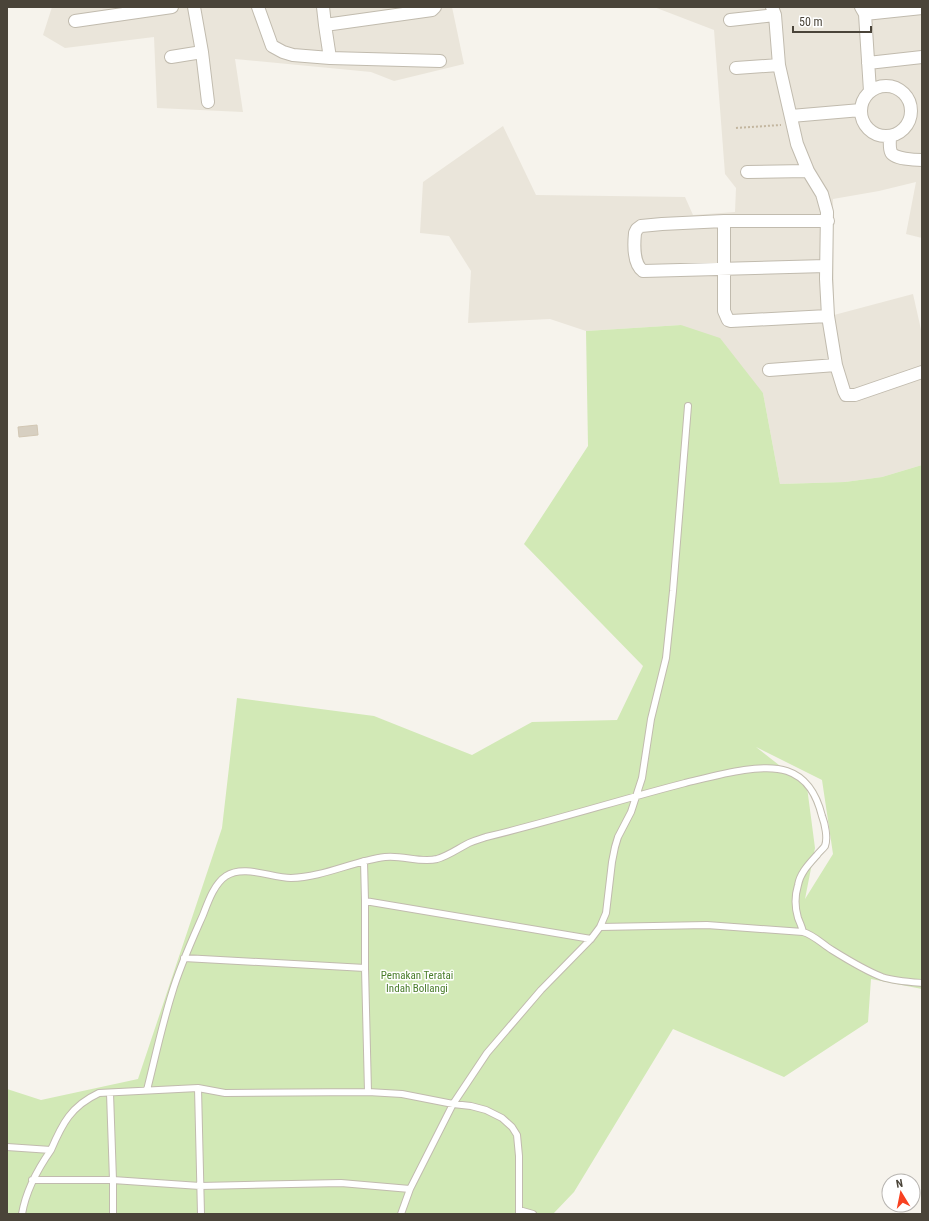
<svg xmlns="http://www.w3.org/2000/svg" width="929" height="1221" viewBox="0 0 929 1221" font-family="'Roboto Condensed',sans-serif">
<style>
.residential{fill:#eae5da}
.green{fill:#d2e9b6;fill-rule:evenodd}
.building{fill:#d7cfc1;stroke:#d2c7b4}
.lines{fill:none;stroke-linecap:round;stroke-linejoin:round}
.service-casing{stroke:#c1bbae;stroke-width:8}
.minor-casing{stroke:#c1bbae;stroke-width:14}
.path{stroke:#c3b69f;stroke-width:2;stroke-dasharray:2 2;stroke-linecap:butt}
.service{stroke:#fff;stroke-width:6}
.minor{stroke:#fff;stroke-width:12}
.labels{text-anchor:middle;stroke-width:3;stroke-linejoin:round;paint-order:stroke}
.park-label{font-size:11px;fill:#4a7d2b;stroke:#fff}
</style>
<rect width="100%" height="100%" fill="#f6f3ec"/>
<path class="residential" d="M 52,7 L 452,7 L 464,64 L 394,81 L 371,72 L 235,59 L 243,112 L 157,108 L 154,37 L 65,48 L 43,35 Z
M 654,7 L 922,7 L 922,238 L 906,234 L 916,182 L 879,191 L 833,199 L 834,315 L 913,294 L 922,334 L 922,465 L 882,477 L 845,482 L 780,484 L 763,393 L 681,325 L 586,331 L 550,319 L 468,323 L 471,271 L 449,236 L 420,233 L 423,182 L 503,126 L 536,195 L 685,197 L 693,215 L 735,212 L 736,188 L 725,174 L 714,30 Z"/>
<path class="green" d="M 681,325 L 720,338 L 763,393 L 780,484 L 845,482 L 882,477 L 922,465 L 922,989 L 871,979 L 868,1022 L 784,1077 L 673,1029 L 574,1192 L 553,1214 L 7,1214 L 7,1089 L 41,1100 L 138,1079 L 222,828 L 237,698 L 374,716 L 472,755 L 532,722 L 617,720 L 643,666 L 524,544 L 588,446 L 586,331 ZM 756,747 L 822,780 L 833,854 L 805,899 L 815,848 L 807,787 Z"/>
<path class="building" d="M 37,425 L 38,435 L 19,437 L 18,427 Z"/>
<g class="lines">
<g class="service-casing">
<path id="service" d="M 364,861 L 365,901 L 365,968 L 368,1092
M 365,901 L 591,939
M 600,927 L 707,925 L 803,932
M 184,958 L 365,968
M 198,1088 L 201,1214
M 147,1090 C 155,1058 162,1025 172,993 C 180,966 192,940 203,915 C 208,902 214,884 226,876 C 244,864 271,878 291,878 C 324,877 353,861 385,857 C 403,855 420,863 437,859 C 448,856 459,848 469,843 C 475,840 481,839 486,837 C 553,821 619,800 685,783 C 711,777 761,762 787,771 C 808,778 817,796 822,816 C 825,824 828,838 825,846 C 823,849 819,852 817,855 C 809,864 800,873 798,885 C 795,895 795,908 798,918 C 800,923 802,927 803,932 C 814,935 822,944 832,950 C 848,960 864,970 882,977 C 894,981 909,982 922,983
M 110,1093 L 113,1180 L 113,1214
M 7,1147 L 51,1150 C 37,1170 26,1190 22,1214
M 51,1150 C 62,1124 71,1106 99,1093 L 198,1088 L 225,1093 L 368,1092 L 402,1094 L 453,1104 L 471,1106 L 486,1110 L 502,1118 L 512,1127 L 517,1135 L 519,1156 L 519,1214
M 32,1180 L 113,1180 L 200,1186 L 341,1183 L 410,1189
M 519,1210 L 533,1214
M 401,1214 L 410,1189 L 453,1104 L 487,1053 L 541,990 L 591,939 L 600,927 L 606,913 L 612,862 L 615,847 L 618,837 L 631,812 L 642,778 L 651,719 L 666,658 L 673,591 L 688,406"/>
</g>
<g class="minor-casing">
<path id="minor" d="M 194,7 L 202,52 L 208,102
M 258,7 L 272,46 L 283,52 L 293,55 L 330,58 L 440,61
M 323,7 L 325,25
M 772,7 L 775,15 L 779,65 L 797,144 L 808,171 L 822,194 L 827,212 L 826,279 L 828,316 L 836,365 L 844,391 L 846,395 L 855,395 L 922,372
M 861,7 L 865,14 L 870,91
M 865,14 L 922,8
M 730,20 L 775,15
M 75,21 L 172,7
M 171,57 L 202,52
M 330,58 L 325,25 L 432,10 L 435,7
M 868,63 L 922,57
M 736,68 L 779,65
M861 111a25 25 0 1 1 50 0a25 25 0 1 1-50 0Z
M 791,116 L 861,110
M 890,136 C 890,141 889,148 891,152 C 893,159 916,160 922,160
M 747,172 L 808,171
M 724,221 L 724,311 L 728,320 L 731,321 L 828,316
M 826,266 L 643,271 C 633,264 634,243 635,233 L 637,229 L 641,226 L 662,224 L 724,221 L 828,221
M 769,370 L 836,365"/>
</g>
<path class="path" d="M 736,128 L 781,125"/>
<use href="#service" class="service"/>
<use href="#minor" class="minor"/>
</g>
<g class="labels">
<g class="park-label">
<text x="417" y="979">Pemakan Teratai<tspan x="417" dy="13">Indah Bollangi</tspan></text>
</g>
</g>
<rect width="929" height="1221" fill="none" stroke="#4a4439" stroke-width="16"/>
<g transform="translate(901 1193) rotate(350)"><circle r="19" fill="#ffffff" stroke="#b7b4b0"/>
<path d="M0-3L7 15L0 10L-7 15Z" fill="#f84121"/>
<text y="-6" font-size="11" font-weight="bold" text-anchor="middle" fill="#4a4439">N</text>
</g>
<path d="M793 26v6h78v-6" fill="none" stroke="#4a4439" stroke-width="2"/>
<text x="799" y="26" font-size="12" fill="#4a4439" stroke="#ffffff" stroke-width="3" paint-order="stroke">50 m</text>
</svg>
